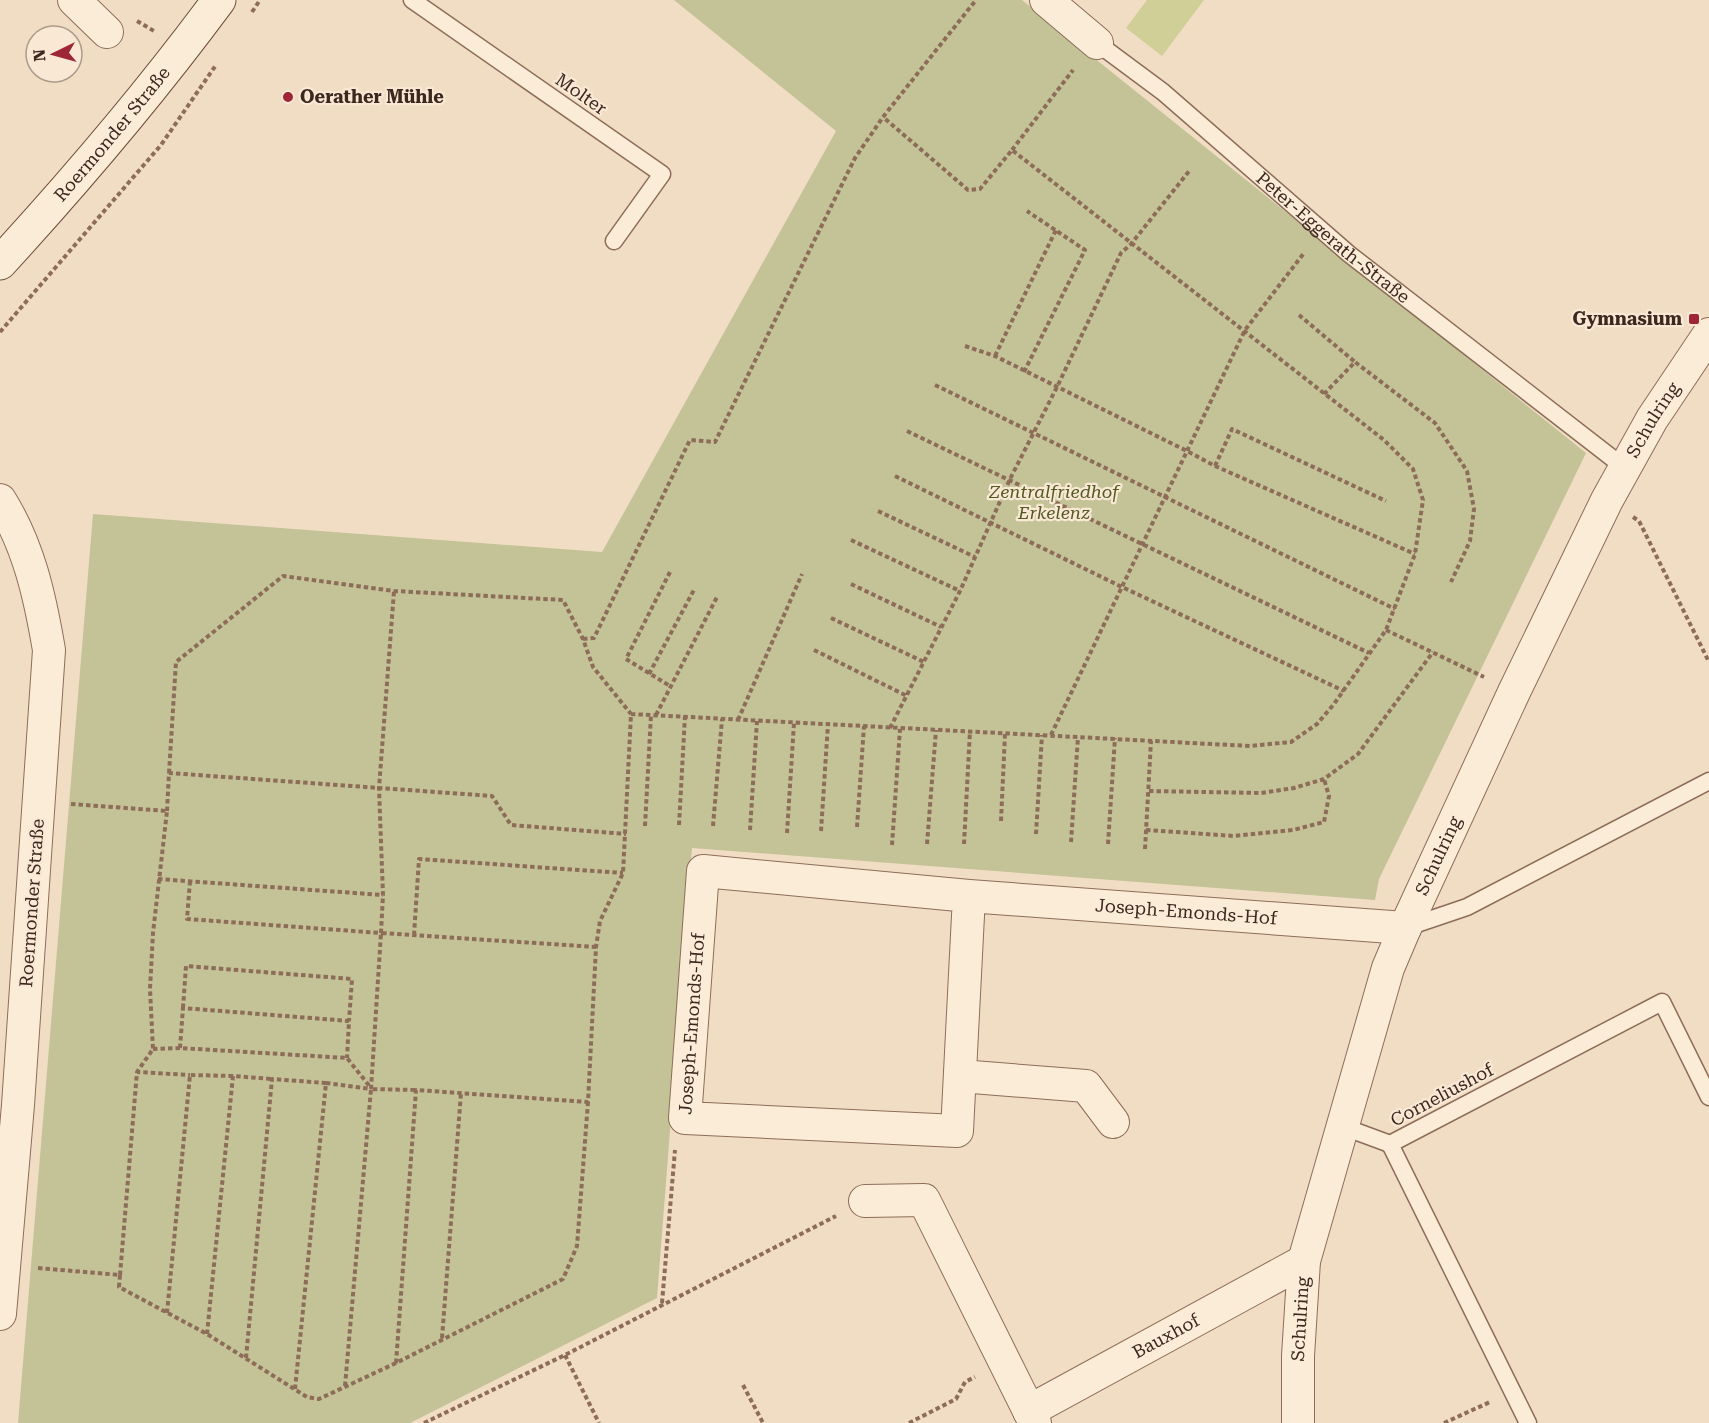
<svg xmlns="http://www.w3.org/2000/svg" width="1709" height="1423" viewBox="0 0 1709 1423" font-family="'Roboto Serif',serif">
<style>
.green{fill:#d0cf97}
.cemetery{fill:#c4c397}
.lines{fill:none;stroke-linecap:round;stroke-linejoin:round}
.service-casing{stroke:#8d6d59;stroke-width:19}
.minor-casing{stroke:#8d6d59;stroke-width:34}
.secondary-casing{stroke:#6e4f3c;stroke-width:35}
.path{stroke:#8d6d59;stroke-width:4;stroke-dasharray:4.5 3;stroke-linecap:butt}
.service{stroke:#fbecd8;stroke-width:16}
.minor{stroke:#fbecd8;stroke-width:32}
.secondary{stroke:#fbecd8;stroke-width:33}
.poi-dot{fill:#9f2637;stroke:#f8e8d4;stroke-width:2}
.labels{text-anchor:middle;stroke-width:4.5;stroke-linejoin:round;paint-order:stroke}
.street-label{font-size:18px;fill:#3c281e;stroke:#f8e8d4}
.poi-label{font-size:18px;font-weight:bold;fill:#3c281e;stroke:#f8e8d4;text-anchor:start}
.park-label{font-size:18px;font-style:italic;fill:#535923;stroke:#f8e8d4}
</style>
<rect width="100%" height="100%" fill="#f1ddc4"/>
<path class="green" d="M 1147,0 L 1204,0 L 1162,56 L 1126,28 Z"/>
<path class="cemetery" d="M 674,0 L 1022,0 L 1586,453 L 1379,879 L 1375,900 L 692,848 L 657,1298 L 410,1423 L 18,1423 L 93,514 L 602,552 L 836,131 Z"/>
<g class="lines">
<g class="service-casing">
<g id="service">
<path d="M 412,0 L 662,174 L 614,241"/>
<path id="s1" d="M 1097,43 L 1163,92 L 1349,254 L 1625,468"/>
<path d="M 1405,928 L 1467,907 L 1709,781"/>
<path d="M 1344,1127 L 1390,1144"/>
<path d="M 1390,1144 L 1662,1002 L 1709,1097"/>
<path d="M 1390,1144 L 1528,1423"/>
</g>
</g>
<g class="minor-casing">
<g id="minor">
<path d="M 74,0 L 107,32"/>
<path d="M 1046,0 L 1097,43"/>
<path d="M 0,500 C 29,546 40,597 49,650 L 18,1105 L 0,1314"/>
<path id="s2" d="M 969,896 L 957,1131 L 685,1118 L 703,871 L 969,896 L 1405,928"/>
<path d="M 960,1076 L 1086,1086 L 1113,1122"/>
<path d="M 865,1201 L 924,1200 L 1035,1423"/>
<path id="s3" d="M 1029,1411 L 1304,1261"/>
<path id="s4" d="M 1298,1423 L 1298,1356 L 1304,1261 L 1388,968 L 1405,928 L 1514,692 L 1607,500 L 1652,419 L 1709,334"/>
</g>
</g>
<g class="secondary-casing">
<g id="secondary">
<path id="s5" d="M 0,263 C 77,179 151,92 219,0"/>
</g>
</g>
<path class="path" d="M 252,12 L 260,0
M 137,21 L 154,31
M 1012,150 L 1073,70
M 1299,315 L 1355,362
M 0,332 L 161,145 L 216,65
M 965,346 L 995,356 L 1187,451 L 1215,466 L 1415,554
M 995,356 L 1056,230
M 1024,372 L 1085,250 L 1027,211
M 935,385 L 1395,609
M 1324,394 L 1355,362 L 1435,423 L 1467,471 L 1474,509 L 1470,541 L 1451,582
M 907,431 L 1369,653
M 1215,466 L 1232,429 L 1386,501
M 895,476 L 1122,587 L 1344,691
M 878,511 L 975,557
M 1633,517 L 1639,521 L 1709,662
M 851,540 L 960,591
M 670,572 L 626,659 L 670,686
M 851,584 L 941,627
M 831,618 L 924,662
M 1386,630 L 1484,677
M 583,639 L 594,638 L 690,440 L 715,442 L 855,158 L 883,117 L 976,0
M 814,650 L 907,696
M 649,674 L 695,588
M 656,715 L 717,597
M 738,720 L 802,574
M 890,728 L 960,591 L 1010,479 L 1057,387 L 1121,253 L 1131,244 L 1190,170
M 1051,735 L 1245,330 L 1304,253
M 169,773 L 176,662 L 283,576 L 394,591 L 563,600 L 583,639 L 593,667 L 631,714
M 1149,791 L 1261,793 L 1294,788 L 1324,779 L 1358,754 L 1433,652
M 71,804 L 167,811 L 153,933 L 150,989 L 153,1049 L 137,1072
M 167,811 L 169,773 L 492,796 L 511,825 L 626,834
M 1001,821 L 1005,734
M 679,825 L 685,716
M 645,826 L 651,715
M 713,826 L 722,719
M 857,827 L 864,726
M 750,830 L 757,721
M 1146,830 L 1234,836 L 1293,830 L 1324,822 L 1329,796 L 1324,779
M 821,831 L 828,724
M 787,833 L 794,723
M 1036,834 L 1042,735
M 1071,842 L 1078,737
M 927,844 L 936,730
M 964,844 L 970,731
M 1108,844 L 1115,738
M 892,845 L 900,729
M 1145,849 L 1151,741
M 158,879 L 383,895
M 190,881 L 187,919 L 381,933 L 383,895 L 379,788 L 394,591
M 414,935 L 419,859 L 623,873
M 183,1008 L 186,966 L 352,979 L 349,1021
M 180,1048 L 183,1008 L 349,1021 L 347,1058
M 153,1049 L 180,1048 L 347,1058 L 371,1088
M 371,1089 L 381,933 L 596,947
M 38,1268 L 120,1275 L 119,1287 L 207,1334 L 307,1397 L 319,1399 L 396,1363 L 563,1279 L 577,1246 L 588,1102
M 120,1275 L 137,1072 L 190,1075
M 662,1303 L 675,1150
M 167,1313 L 190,1075 L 233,1076
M 207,1334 L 233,1076 L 272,1079
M 442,1338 L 461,1093
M 565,1355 L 599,1423
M 246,1358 L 272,1079 L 326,1083
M 396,1363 L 416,1090 L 588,1102 L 596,947 L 600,921 L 623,873 L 631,714 L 1250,746 L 1291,742 L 1317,724 L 1334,704 L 1386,630 L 1415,554 L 1423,500 L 1413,469 L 1384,440 L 1012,150 L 980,189 L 968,190 L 883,117
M 743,1385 L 763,1423
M 345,1386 L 371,1089 L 416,1090
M 295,1389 L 326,1083 L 371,1089
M 424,1423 L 565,1355 L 836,1216
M 909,1423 L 956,1399 L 965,1382 L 975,1377
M 1444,1423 L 1490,1402"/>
<use href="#service" class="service"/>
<use href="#minor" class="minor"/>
<use href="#secondary" class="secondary"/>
</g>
<g class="poi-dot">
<circle cx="288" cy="97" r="6"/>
<rect x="1688" y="313" width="12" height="12" rx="3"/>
</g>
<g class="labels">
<g class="street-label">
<text transform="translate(581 94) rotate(35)" y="6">Molter</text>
<text dy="6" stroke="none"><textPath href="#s5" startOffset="171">Roermonder Straße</textPath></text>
<text dy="6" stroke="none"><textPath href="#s1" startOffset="306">Peter-Eggerath-Straße</textPath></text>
<text dy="6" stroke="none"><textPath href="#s4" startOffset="1076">Schulring</textPath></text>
<text dy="6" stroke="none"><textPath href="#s4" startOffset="590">Schulring</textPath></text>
<text transform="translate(32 903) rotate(-86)" y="6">Roermonder Straße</text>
<text dy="6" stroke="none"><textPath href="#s2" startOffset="1240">Joseph-Emonds-Hof</textPath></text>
<text dy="6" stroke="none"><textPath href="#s2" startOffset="602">Joseph-Emonds-Hof</textPath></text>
<text transform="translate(1442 1095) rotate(-28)" y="6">Corneliushof</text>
<text dy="6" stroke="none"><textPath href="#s4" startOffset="104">Schulring</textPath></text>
<text dy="6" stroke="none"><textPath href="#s3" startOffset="156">Bauxhof</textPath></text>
</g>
<g class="poi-label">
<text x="300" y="103">Oerather Mühle</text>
<text x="1682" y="325" text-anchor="end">Gymnasium</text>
</g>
<g class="park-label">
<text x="1054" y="498">Zentralfriedhof<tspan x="1054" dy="21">Erkelenz</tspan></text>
</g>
</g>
<g transform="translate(54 54) rotate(265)"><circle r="28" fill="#f8e8d4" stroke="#ad9b8b" stroke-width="1.5"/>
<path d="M0-4.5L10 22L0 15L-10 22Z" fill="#9f2637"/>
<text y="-9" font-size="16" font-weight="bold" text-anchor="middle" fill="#3c281e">N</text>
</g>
</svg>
